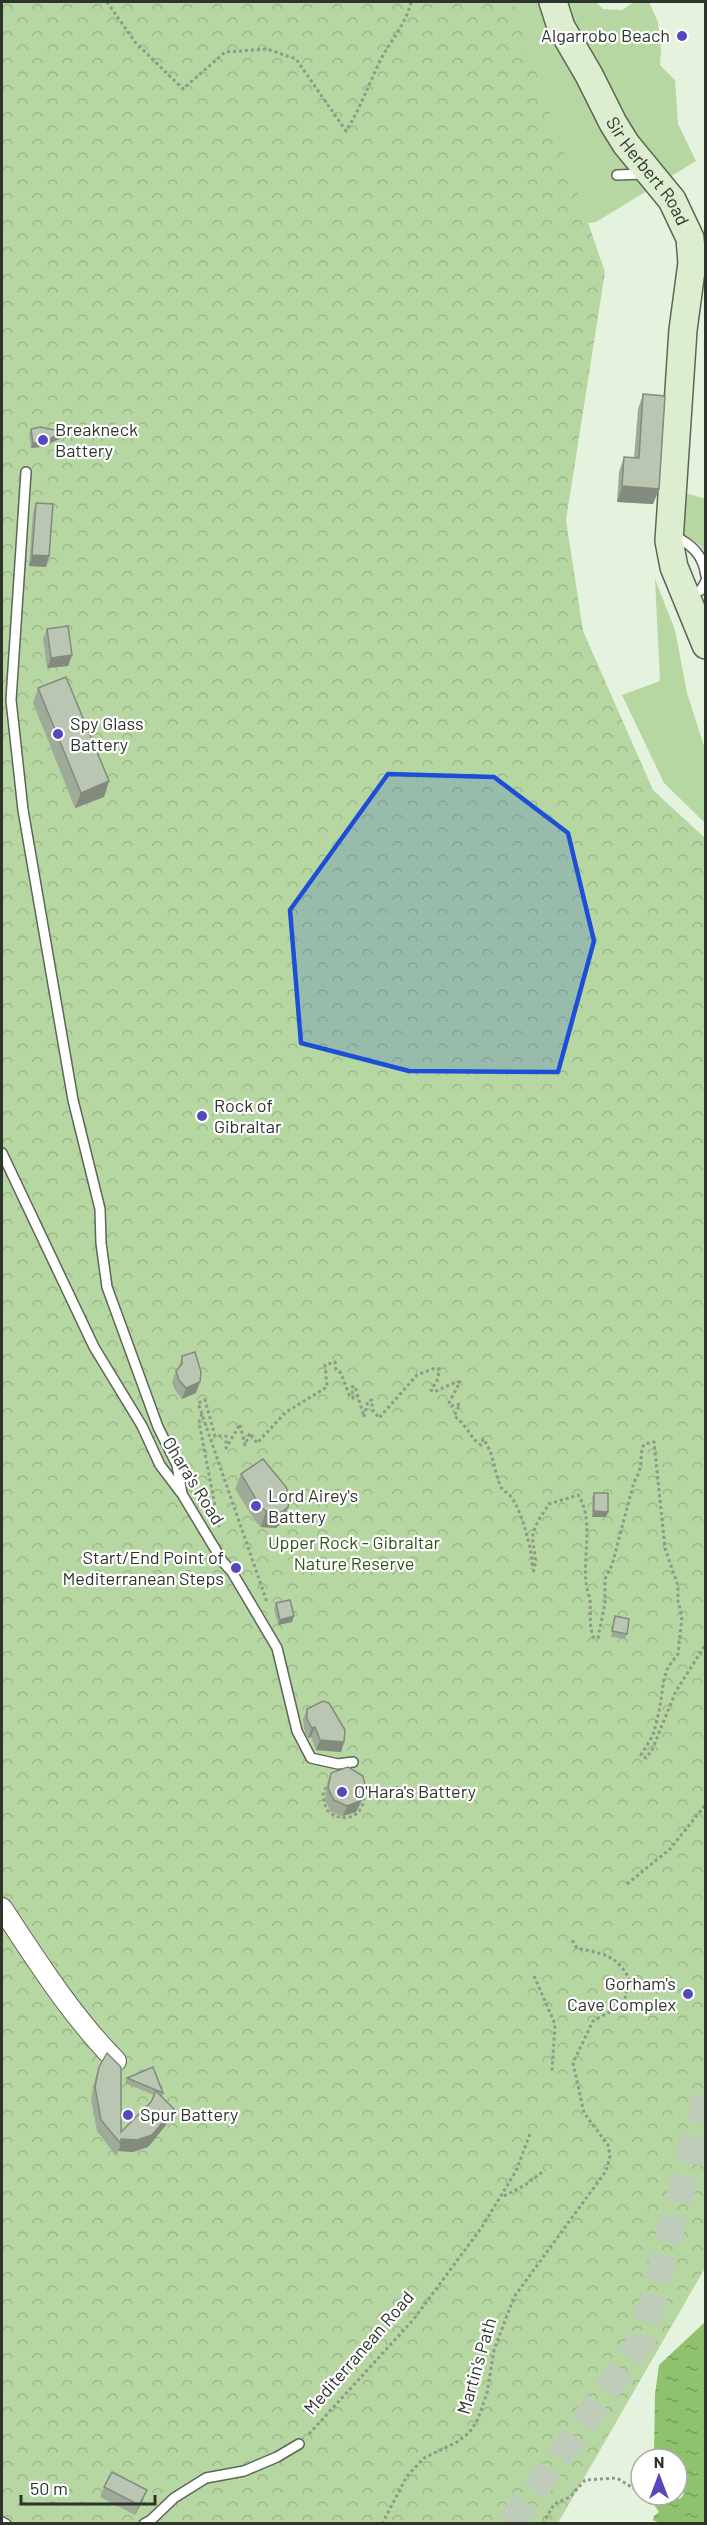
<svg xmlns="http://www.w3.org/2000/svg" width="707" height="2525" viewBox="0 0 707 2525" font-family="Barlow,sans-serif">
<style>
.green{fill:#b6d7a1}
.park{fill:url(#park-crowns)}
.water{fill:url(#water-ripples)}
.lines{fill:none;stroke-linecap:round;stroke-linejoin:round}
.secondary-tunnel{stroke:#c0ccba;stroke-width:27;stroke-dasharray:27 14;stroke-linecap:butt}
.service-casing{stroke:#5c6756;stroke-width:12}
.minor-casing{stroke:#5c6756;stroke-width:22}
.secondary-casing{stroke:#5c6756;stroke-width:30}
.path{stroke:#8f988a;stroke-width:3;stroke-dasharray:3 3;stroke-linecap:butt}
.service{stroke:#fff;stroke-width:9}
.minor{stroke:#fff;stroke-width:20}
.secondary{stroke:#dceecf;stroke-width:27}
.wall{fill:#a0aa99}
.shaded-wall{fill:#828b7d}
.building{fill:#bac6b2;stroke:#828b7d;stroke-width:1.5}
.marked{fill:#1d4ed8;fill-opacity:0.2;stroke:#1d4ed8;stroke-width:4.5;stroke-linejoin:round}
.poi-dot{fill:#5747be;stroke:#fff;stroke-width:2}
.labels{text-anchor:middle;stroke-width:4.5;stroke-linejoin:round;paint-order:stroke}
.poi-label{font-size:18px;fill:#2e332b;stroke:#fff;text-anchor:start}
.street-label{font-size:18px;fill:#2e332b;stroke:#fff}
.park-label{font-size:18px;fill:#325218;stroke:#fff}
</style>
<defs>
<pattern id="park-crowns" width="20" height="18" patternUnits="userSpaceOnUse" patternTransform="scale(1.5)"><rect width="20" height="18" fill="#b6d7a1"/><path d="M2 6a3 3 0 1 1 6 0M12 15a3 3 0 1 1 6 0" fill="none" stroke="#9db98b"/></pattern>
<pattern id="water-ripples" width="26" height="14" patternUnits="userSpaceOnUse" patternTransform="scale(1.5)"><rect width="26" height="14" fill="#90c26d"/><path d="M2 4q2-2 4 0t4 0M15 11q2-2 4 0t4 0" fill="none" stroke="#769e5a"/></pattern>
</defs>
<rect width="100%" height="100%" fill="#e5f2de"/>
<path class="green" d="M 185,2 L 596,2 L 603,9 L 622,10 L 634,2 L 649,2 L 658,22 L 661,50 L 660,65 L 675,80 L 678,124 L 696,161 L 596,222 L 389,250 Z
M 682,492 L 706,499 L 705,553 L 701,546 L 680,532 Z
M 655,579 L 675,630 L 687,693 L 705,749 L 705,823 L 664,783 L 622,695 L 660,681 Z"/>
<path class="park" d="M 2,2 L 512,2 L 605,272 L 566,520 L 583,631 L 653,790 L 705,838 L 705,2268 L 558,2523 L 2,2524 Z"/>
<path class="water" d="M 705,2322 L 705,2523 L 660,2523 L 653,2520 L 654,2516 L 659,2512 L 653,2503 L 653,2497 L 670,2495 L 680,2499 L 684,2494 L 679,2490 L 677,2459 L 657,2459 L 654,2455 L 655,2394 L 659,2365 Z"/>
<g class="lines">
<path class="secondary-tunnel" d="M 510,2524 L 642,2341 L 706,2095"/>
<g class="service-casing">
<path id="service" d="M 617,175 L 643,174
M 26,472 L 11,700 L 23,810 L 73,1100 L 100,1209 L 101,1243 L 107,1287 L 158,1427 L 177,1465 L 182,1494
M 673,535 C 692,545 703,554 706,576
M 687,596 L 701,590 L 706,581
M 2,1153 L 94,1347 L 142,1426 L 160,1465 L 182,1494 L 223,1562 L 232,1572 L 277,1648 L 297,1731 L 311,1758 L 338,1764 L 353,1762
M 2,2522 L 6,2524
M 144,2524 L 151,2520 L 174,2498 L 206,2478 L 244,2471 L 277,2457 L 299,2444"/>
</g>
<g class="minor-casing">
<path id="minor" d="M 2,1908 C 37,1961 71,2015 116,2061"/>
</g>
<g class="secondary-casing">
<g id="secondary">
<path id="s1" d="M 553,2 L 561,27 L 589,75 L 613,123 L 626,144 L 672,200 L 690,238 L 692,263 L 683,330 L 669,541 L 674,567 L 706,645"/>
</g>
</g>
<path class="path" d="M 107,2 L 135,42 L 183,89 L 225,52 L 267,49 L 296,59 L 346,131 C 360,109 368,86 379,63 C 389,42 406,25 411,2
M 202,1414 L 199,1422 L 219,1527
M 240,1425 L 245,1445 L 250,1433 L 257,1443 L 286,1412 L 327,1387 L 325,1365 L 335,1362 L 336,1370 L 341,1373 L 350,1397 L 353,1398 L 352,1387 L 355,1386 L 364,1417 L 368,1401 L 372,1400 L 372,1409 L 379,1418 L 417,1375 L 435,1368 L 439,1369 L 438,1379 L 431,1390 L 434,1392 L 456,1382 L 460,1382 L 449,1403 L 451,1406 L 460,1404 L 454,1416 C 467,1424 470,1439 481,1445 L 483,1439 C 494,1452 494,1473 501,1487 C 504,1492 509,1493 511,1497 C 521,1508 534,1555 532,1569
M 239,1426 L 226,1448 L 226,1436 L 215,1436 L 205,1400 L 198,1403 L 267,1602
M 533,1572 C 539,1559 531,1546 533,1534 C 535,1524 544,1512 549,1504 L 578,1495 C 594,1518 583,1556 586,1582 C 586,1588 589,1594 590,1600 C 591,1613 589,1625 593,1637 L 598,1638 L 605,1603 L 605,1579 L 612,1565 L 634,1482 C 645,1465 638,1459 644,1444 L 654,1442 L 665,1548 L 678,1586 L 678,1601 L 682,1617 L 678,1654 L 668,1667 L 664,1679 L 659,1712 L 653,1735 L 641,1755 L 646,1758 L 652,1750 L 676,1691 L 706,1644
M 326,1787 L 323,1795 L 326,1809 C 342,1826 368,1817 363,1791
M 627,1884 L 670,1849 L 706,1804
M 534,1976 L 555,2024 L 552,2072
M 504,2196 L 525,2185 L 545,2170
M 309,2434 L 413,2320 L 482,2227 L 516,2171 L 531,2131
M 644,2495 L 646,2496
M 382,2524 L 407,2476 L 424,2458 L 457,2442 L 469,2433 L 478,2419 L 487,2393 L 494,2350 L 514,2297 L 606,2171 L 610,2156 L 608,2145 L 584,2113 L 573,2063 L 593,2021 L 624,2004 L 629,1978 C 615,1954 603,1954 577,1948 L 572,1940
M 543,2524 L 554,2504 L 570,2497 L 585,2480 L 617,2478 L 641,2493"/>
<use href="#service" class="service"/>
<use href="#minor" class="minor"/>
<use href="#secondary" class="secondary"/>
</g>
<path class="wall" d="M 643,394 L 659,489 L 653,504 L 617,502 L 619,472 L 624,457 L 634,458 L 638,409 Z
M 31,429 L 64,432 L 62,438 L 41,447 L 31,448 L 29,434 Z
M 36,503 L 49,556 L 46,567 L 29,566 L 33,513 Z
M 47,629 L 72,655 L 68,666 L 47,668 L 43,639 Z
M 38,688 L 109,781 L 104,797 L 75,808 L 33,703 Z
M 182,1356 L 196,1393 L 182,1399 L 175,1390 L 172,1382 L 176,1371 L 178,1369 Z
M 241,1474 L 282,1522 L 276,1528 L 261,1527 L 255,1521 L 235,1489 Z
M 594,1493 L 608,1512 L 606,1517 L 592,1517 L 592,1498 Z
M 276,1603 L 292,1622 L 278,1625 L 274,1609 Z
M 615,1616 L 627,1634 L 625,1639 L 611,1637 Z
M 307,1709 L 344,1742 L 341,1752 L 316,1750 L 311,1737 L 308,1738 L 304,1729 L 303,1719 Z
M 331,1773 L 366,1789 L 362,1800 L 356,1812 L 343,1816 L 330,1811 L 325,1798 L 327,1783 Z
M 99,2067 L 121,2132 L 151,2102 L 154,2095 L 125,2083 L 127,2078 L 163,2093 L 162,2097 L 174,2109 L 170,2120 L 148,2147 L 133,2152 L 118,2151 L 116,2156 L 97,2131 L 91,2099 L 95,2079 Z
M 104,2487 L 143,2500 L 135,2515 L 100,2497 Z"/>
<path class="shaded-wall" d="M 64,432 L 62,438 L 41,447 L 31,448 L 33,443 Z
M 622,486 L 659,489 L 653,504 L 617,502 Z
M 32,555 L 49,556 L 46,567 L 29,566 Z
M 72,655 L 68,666 L 47,668 L 51,658 Z
M 109,781 L 104,797 L 75,808 L 81,793 Z
M 200,1382 L 196,1393 L 182,1399 L 186,1388 Z
M 288,1507 L 282,1522 L 276,1528 L 261,1527 L 266,1511 Z
M 594,1511 L 608,1512 L 606,1517 L 592,1517 Z
M 294,1616 L 292,1622 L 278,1625 L 280,1620 Z
M 315,1727 L 311,1737 L 308,1738 L 312,1728 Z
M 320,1740 L 344,1742 L 341,1752 L 316,1750 Z
M 366,1789 L 362,1800 L 356,1812 L 343,1816 L 347,1806 Z
M 174,2109 L 170,2120 L 148,2147 L 133,2152 L 118,2151 L 121,2144 L 121,2139 Z
M 147,2490 L 143,2500 L 135,2515 L 139,2505 Z"/>
<path class="building" d="M 643,394 L 665,396 L 659,489 L 622,486 L 624,457 L 639,458 Z
M 40,427 L 64,432 L 43,442 L 33,443 L 31,429 Z
M 36,503 L 53,504 L 49,556 L 32,555 Z
M 68,626 L 72,655 L 51,658 L 47,629 Z
M 66,677 L 109,781 L 81,793 L 38,688 Z
M 195,1352 L 201,1372 L 200,1382 L 186,1388 L 179,1380 L 176,1371 L 182,1364 L 182,1356 Z
M 263,1459 L 286,1487 L 290,1498 L 288,1507 L 282,1512 L 266,1511 L 260,1506 L 241,1474 Z
M 594,1493 L 608,1493 L 608,1512 L 594,1511 Z
M 290,1600 L 294,1616 L 280,1620 L 276,1603 Z
M 615,1616 L 629,1619 L 627,1634 L 612,1631 Z
M 323,1701 L 329,1703 L 345,1730 L 344,1742 L 320,1740 L 315,1727 L 312,1728 L 307,1719 L 307,1709 Z
M 348,1767 L 363,1776 L 366,1789 L 360,1801 L 347,1806 L 334,1800 L 328,1788 L 331,1773 Z
M 107,2053 L 121,2067 L 121,2132 L 151,2102 L 156,2091 L 174,2109 L 152,2135 L 137,2140 L 121,2139 L 121,2144 L 101,2120 L 95,2087 L 99,2067 Z
M 153,2067 L 163,2093 L 127,2078 Z
M 112,2472 L 147,2490 L 139,2505 L 104,2487 Z"/>
<path class="marked" d="M 388,774 L 494,777 L 568,833 L 594,941 L 558,1072 L 409,1071 L 301,1043 L 290,910 Z"/>
<g class="poi-dot">
<circle cx="682" cy="36" r="6"/>
<circle cx="43" cy="440" r="6"/>
<circle cx="58" cy="734" r="6"/>
<circle cx="202" cy="1116" r="6"/>
<circle cx="256" cy="1506" r="6"/>
<circle cx="236" cy="1568" r="6"/>
<circle cx="342" cy="1792" r="6"/>
<circle cx="688" cy="1994" r="6"/>
<circle cx="128" cy="2115" r="6"/>
</g>
<g class="labels">
<g class="poi-label">
<text x="670" y="42" text-anchor="end">Algarrobo Beach</text>
<text x="55" y="436">Breakneck<tspan x="55" dy="21">Battery</tspan></text>
<text x="70" y="730">Spy Glass<tspan x="70" dy="21">Battery</tspan></text>
<text x="214" y="1112">Rock of<tspan x="214" dy="21">Gibraltar</tspan></text>
<text x="268" y="1502">Lord Airey's<tspan x="268" dy="21">Battery</tspan></text>
<text x="224" y="1564" text-anchor="end">Start/End Point of<tspan x="224" dy="21">Mediterranean Steps</tspan></text>
<text x="354" y="1798">O'Hara's Battery</text>
<text x="676" y="1990" text-anchor="end">Gorham's<tspan x="676" dy="21">Cave Complex</tspan></text>
<text x="140" y="2121">Spur Battery</text>
</g>
<g class="street-label">
<text dy="6" stroke="none"><textPath href="#s1" startOffset="195">Sir Herbert Road</textPath></text>
<text transform="translate(193 1481) rotate(58)" y="6">Ohara's Road</text>
<text transform="translate(359 2353) rotate(-49)" y="6">Mediterranean Road</text>
<text transform="translate(477 2366) rotate(-74)" y="6">Martin's Path</text>
</g>
<g class="park-label">
<text x="354" y="1549">Upper Rock - Gibraltar<tspan x="354" dy="21">Nature Reserve</tspan></text>
</g>
</g>
<rect width="707" height="2525" fill="none" stroke="#2e332b" stroke-width="6"/>
<g transform="translate(659 2477)"><circle r="28" fill="#ffffff" stroke="#abadaa" stroke-width="1.5"/>
<path d="M0-4.5L10 22L0 15L-10 22Z" fill="#5747be"/>
<text y="-9" font-size="16" font-weight="bold" text-anchor="middle" fill="#2e332b">N</text>
</g>
<path d="M21 2495v9h134v-9" fill="none" stroke="#2e332b" stroke-width="3"/>
<text x="30" y="2495" font-size="18" fill="#2e332b" stroke="#ffffff" stroke-width="4.5" paint-order="stroke">50 m</text>
</svg>
